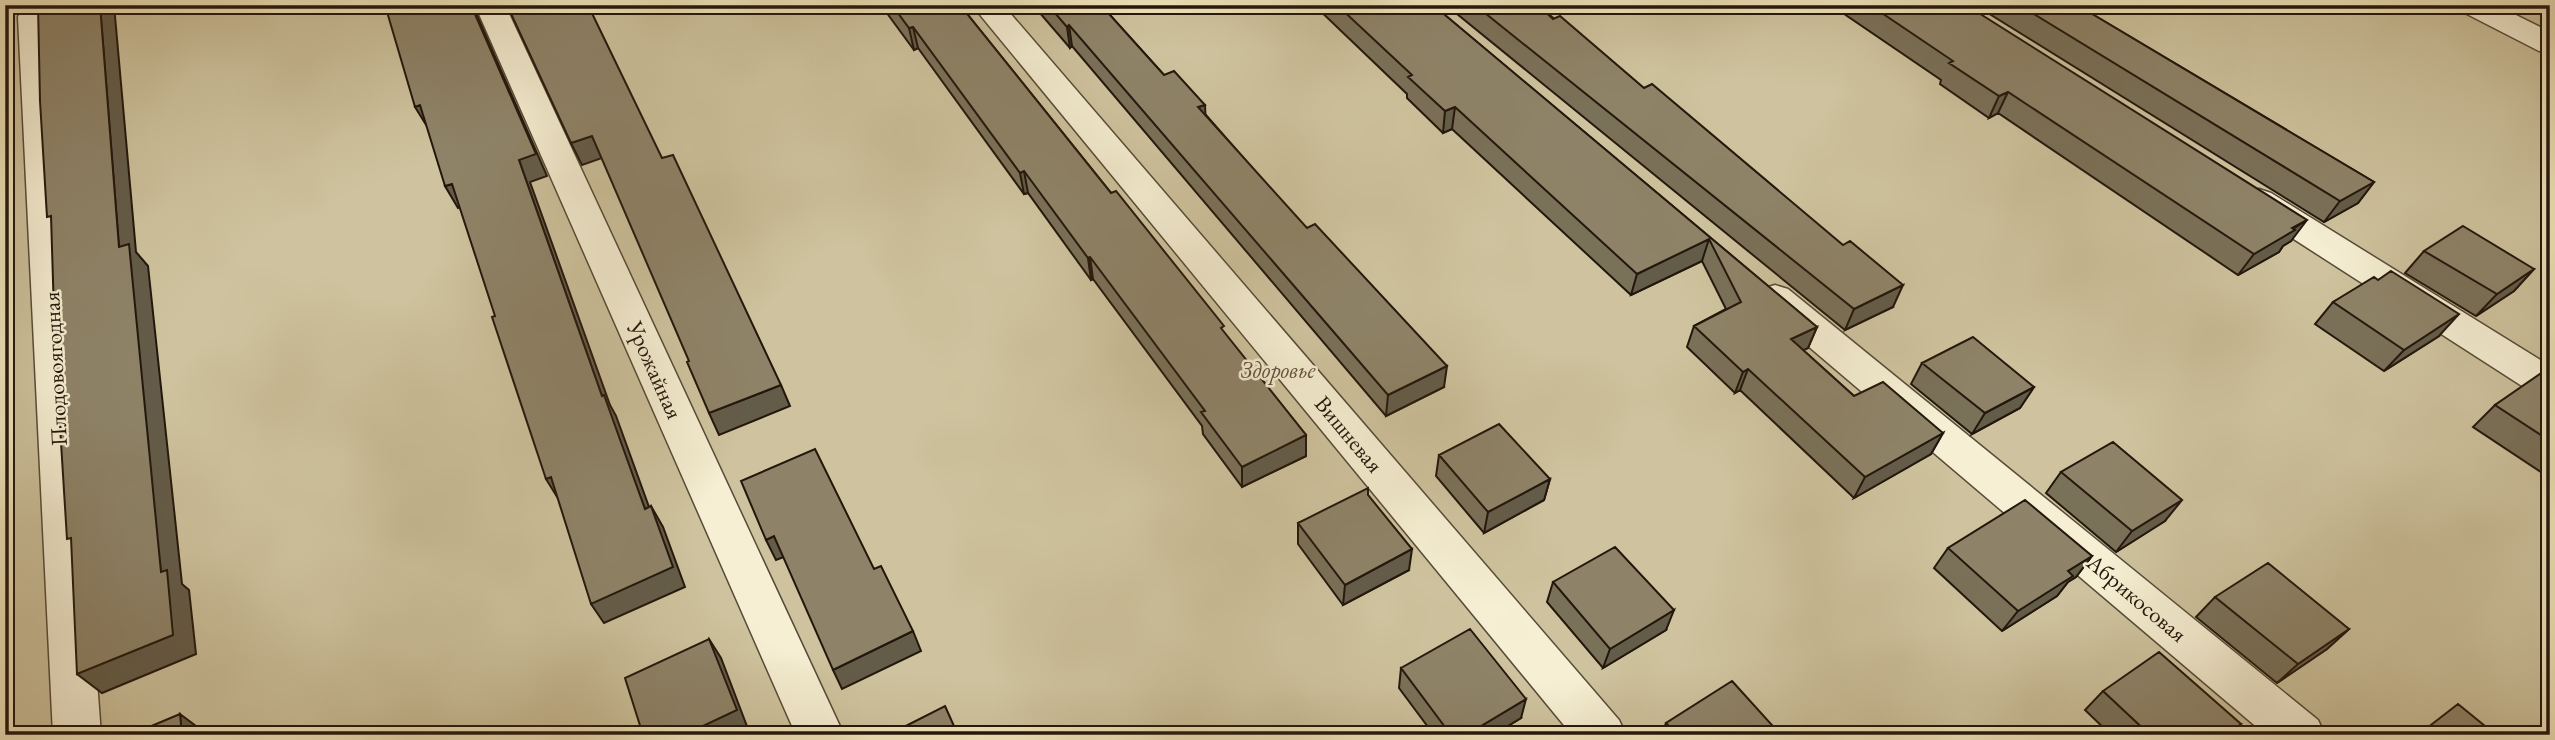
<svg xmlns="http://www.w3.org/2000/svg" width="2555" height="740" viewBox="0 0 2555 740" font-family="'EB Garamond',serif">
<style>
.green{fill:#cec39e;stroke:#786d55;stroke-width:2}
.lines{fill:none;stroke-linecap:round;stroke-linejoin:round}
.minor-casing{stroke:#564b38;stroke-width:3}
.minor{fill:#f6efd3;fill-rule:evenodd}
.wall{fill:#7a7159;stroke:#23170c;stroke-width:2}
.shaded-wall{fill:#635c49;stroke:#23170c;stroke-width:2}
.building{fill:#8e8368;stroke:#23170c;stroke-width:2}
.labels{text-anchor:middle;stroke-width:5;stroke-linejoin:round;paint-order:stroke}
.street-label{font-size:23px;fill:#23170c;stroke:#f6efd3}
.park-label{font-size:23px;font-style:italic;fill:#5f533f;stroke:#f6efd3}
</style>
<rect width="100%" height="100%" fill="#f1e6bc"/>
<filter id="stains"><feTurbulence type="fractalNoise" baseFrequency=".00286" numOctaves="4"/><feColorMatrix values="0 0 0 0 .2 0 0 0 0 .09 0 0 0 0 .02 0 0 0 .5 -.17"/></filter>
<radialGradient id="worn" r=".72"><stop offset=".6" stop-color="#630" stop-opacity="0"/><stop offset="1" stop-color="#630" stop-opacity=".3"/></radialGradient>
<path class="green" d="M 5,5 L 2550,5 L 2550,735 L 5,735 Z"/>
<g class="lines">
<g class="minor-casing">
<path id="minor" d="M 23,5 L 53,5 L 48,17 L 101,735 L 53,735 L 18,17 Z
M 475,5 L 505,5 L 844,735 L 796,735 Z
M 972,5 L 1003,5 L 1619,720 L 1626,735 L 1572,735 Z
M 2457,5 L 2496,5 L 2550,32 L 2550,53 L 2539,51 L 2461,11 Z
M 2259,189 L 2271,193 L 2550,366 L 2550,400 L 2536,395 L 2247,209 L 2242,201 L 2247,193 Z
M 1775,285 L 1788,289 L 2318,720 L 2325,735 L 2266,735 L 1762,307 L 1757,298 L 1762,289 Z"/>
</g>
<use href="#minor" class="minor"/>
</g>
<path class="wall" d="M 881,5 L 960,5 L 1111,193 L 1306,435 L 1306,456 L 1242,487 L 1203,434 L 1202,426 L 1093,279 L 1091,280 L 1028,193 L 1024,194 L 918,48 L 914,50 Z
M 1033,5 L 1101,5 L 1164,75 L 1206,115 L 1444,387 L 1386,416 L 1072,46 L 1070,48 Z
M 1314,5 L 1433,5 L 1817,327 L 1808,348 L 1803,350 L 1854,396 L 1943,433 L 1931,454 L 1854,498 L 1740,390 L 1735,393 L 1687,347 L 1694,326 L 1726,309 L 1702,261 L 1631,295 L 1452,129 L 1443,133 L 1407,98 L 1407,94 Z
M 1446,5 L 1538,5 L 1893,307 L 1845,330 Z
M 1831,5 L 1966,5 L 2291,241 L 2283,246 L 2279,252 L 2238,275 L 1998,113 L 1989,118 L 1940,84 L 1941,80 Z
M 1975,5 L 2077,5 L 2374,182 L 2358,203 L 2324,222 Z
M 2424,251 L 2534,269 L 2514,291 L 2476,316 L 2405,273 Z
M 2378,280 L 2439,336 L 2384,371 L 2315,324 L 2333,302 Z
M 1922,363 L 2034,387 L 2020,408 L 1972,434 L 1911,384 Z
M 2550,370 L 2550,478 L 2473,427 L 2495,405 Z
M 1439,455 L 1550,479 L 1544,500 L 1484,533 L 1436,476 Z
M 2061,472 L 2165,521 L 2116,552 L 2046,493 Z
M 1368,495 L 1409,570 L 1343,605 L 1298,544 L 1298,523 Z
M 1948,548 L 2092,556 L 2076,577 L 2068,582 L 2057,596 L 2002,631 L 1934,568 Z
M 1553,582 L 1666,630 L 1603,668 L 1547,602 Z
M 2215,597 L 2349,629 L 2327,649 L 2277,683 L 2196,617 Z
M 1401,668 L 1521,718 L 1493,735 L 1434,735 L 1399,688 Z
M 2103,691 L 2241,724 L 2229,735 L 2111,735 L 2085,710 Z
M 1666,723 L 1781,735 L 1661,735 Z"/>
<path class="shaded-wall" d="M 100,5 L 114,5 L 136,252 L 148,266 L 182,584 L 189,590 L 196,654 L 102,693 L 77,674 L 161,572 L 119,247 Z
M 471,5 L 473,6 L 547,176 L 530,182 L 610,405 L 616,416 L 657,529 L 645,509 L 602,396 L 519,160 Z
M 1069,25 L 1072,46 L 1070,48 L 1067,27 Z
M 913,27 L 918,48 L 914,50 L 909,28 Z
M 2008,92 L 1998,113 L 1989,118 L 1999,96 Z
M 420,105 L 428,128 L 415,107 Z
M 1205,105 L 1206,126 L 1198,107 Z
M 1455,107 L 1452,129 L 1443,133 L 1445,111 Z
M 592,136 L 602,158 L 582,165 L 571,143 Z
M 1024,171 L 1028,193 L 1024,194 L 1020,173 Z
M 2374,182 L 2358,203 L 2324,222 L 2340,201 Z
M 452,184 L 465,205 L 458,208 L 445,186 Z
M 2307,220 L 2291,241 L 2283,246 L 2279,252 L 2238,275 L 2254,254 Z
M 1709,239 L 1702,261 L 1631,295 L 1637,274 Z
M 1090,257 L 1093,279 L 1091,280 L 1088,258 Z
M 2534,269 L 2514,291 L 2476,316 L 2497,294 Z
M 1903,285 L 1893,307 L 1845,330 L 1854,309 Z
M 2459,314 L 2439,336 L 2384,371 L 2404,350 Z
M 1817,327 L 1808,348 L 1782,361 L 1791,339 Z
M 1447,366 L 1444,387 L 1386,416 L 1388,395 Z
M 1748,369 L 1740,390 L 1735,393 L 1743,372 Z
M 781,385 L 790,406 L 719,435 L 709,413 Z
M 2034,387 L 2020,408 L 1972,434 L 1985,413 Z
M 1943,433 L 1931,454 L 1854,498 L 1865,477 Z
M 1306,435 L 1306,456 L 1242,487 L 1242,467 Z
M 551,477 L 559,500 L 546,479 Z
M 1550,479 L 1544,500 L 1484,533 L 1488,512 Z
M 2182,500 L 2165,521 L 2116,552 L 2132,531 Z
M 651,506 L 663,527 L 685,587 L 604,623 L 591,604 Z
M 774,536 L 784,557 L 776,560 L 766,540 Z
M 1412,549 L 1409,570 L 1343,605 L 1345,585 Z
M 2092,556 L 2076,577 L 2068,582 L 2057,596 L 2002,631 L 2018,611 L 2068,571 Z
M 1674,610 L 1666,630 L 1603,668 L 1610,649 Z
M 2349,629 L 2327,649 L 2277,683 L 2298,664 Z
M 913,631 L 921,651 L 842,689 L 833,670 Z
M 709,639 L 721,658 L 748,729 L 735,735 L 684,735 Z
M 1526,699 L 1521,718 L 1493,735 L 1466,735 Z
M 180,714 L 204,732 L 204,735 L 182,735 Z"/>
<path class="building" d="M 38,5 L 100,5 L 119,247 L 129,244 L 161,572 L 167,570 L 173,635 L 77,674 L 71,538 L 67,539 L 55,346 L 51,216 L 47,217 L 40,101 Z
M 385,5 L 471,5 L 536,154 L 519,160 L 602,396 L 604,395 L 645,509 L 651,506 L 673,567 L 591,604 L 551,477 L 546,479 L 492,317 L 495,316 L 452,184 L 445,186 L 420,105 L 415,107 Z
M 507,5 L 588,5 L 662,158 L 673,155 L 781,385 L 709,413 L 687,362 L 689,361 L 592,136 L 571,143 Z
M 892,5 L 960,5 L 1111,193 L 1116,191 L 1224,326 L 1221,328 L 1306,435 L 1242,467 L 1201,412 L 1205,411 L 1090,257 L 1088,258 L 1024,171 L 1020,173 L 913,27 L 909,28 Z
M 1048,5 L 1101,5 L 1164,75 L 1174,71 L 1205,105 L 1198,107 L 1307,228 L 1315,224 L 1447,366 L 1388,395 L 1069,25 L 1067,27 Z
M 1337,5 L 1433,5 L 1817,327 L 1791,339 L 1854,396 L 1883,382 L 1943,433 L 1865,477 L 1748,369 L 1743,372 L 1694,326 L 1741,302 L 1709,239 L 1637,274 L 1455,107 L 1445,111 L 1408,77 L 1412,75 Z
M 1475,5 L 1538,5 L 1553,19 L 1560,16 L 1644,88 L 1652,84 L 1843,245 L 1850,241 L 1903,285 L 1854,309 Z
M 1870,5 L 1966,5 L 2307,220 L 2292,228 L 2295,230 L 2254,254 L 2008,92 L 1999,96 L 1949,63 L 1953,61 Z
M 2019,5 L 2077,5 L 2374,182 L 2340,201 Z
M 2463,226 L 2534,269 L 2497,294 L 2424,251 Z
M 2391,271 L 2459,314 L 2404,350 L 2333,302 L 2374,277 L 2378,280 Z
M 1973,337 L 2034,387 L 1985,413 L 1922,363 Z
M 2547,369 L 2550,370 L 2550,441 L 2495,405 Z
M 1499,424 L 1550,479 L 1488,512 L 1439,455 Z
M 2113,442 L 2182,500 L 2132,531 L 2061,472 Z
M 815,449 L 874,569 L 881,566 L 913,631 L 833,670 L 774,536 L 766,540 L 741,481 Z
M 1368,488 L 1368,495 L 1412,549 L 1345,585 L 1298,523 Z
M 2025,500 L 2092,556 L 2068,571 L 2073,576 L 2018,611 L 1948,548 Z
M 1615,547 L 1674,610 L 1610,649 L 1553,582 Z
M 2268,563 L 2349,629 L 2298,664 L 2215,597 Z
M 1470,629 L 1526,699 L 1466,735 L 1451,735 L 1401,668 Z
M 709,639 L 737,710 L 684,735 L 643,735 L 625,678 Z
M 2159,652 L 2241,724 L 2226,735 L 2150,735 L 2103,691 Z
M 1732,681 L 1781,735 L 1677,735 L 1666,723 Z
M 2458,704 L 2496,735 L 2418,735 Z
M 945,706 L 958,735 L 888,735 Z
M 180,714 L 182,735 L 130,735 Z"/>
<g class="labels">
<g class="street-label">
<text transform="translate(55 369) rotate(-93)" y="8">Плодовоягодная</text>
<text transform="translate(655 370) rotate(66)" y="8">Урожайная</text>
<text transform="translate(1349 434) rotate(50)" y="8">Вишневая</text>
<text transform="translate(2137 598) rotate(40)" y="8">Абрикосовая</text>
</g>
<g class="park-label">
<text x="1278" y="378">Здоровье</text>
</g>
</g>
<rect width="2555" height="740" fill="none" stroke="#f1e6bc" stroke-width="28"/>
<rect x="7" y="7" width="2541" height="726" fill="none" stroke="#23170c" stroke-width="3.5"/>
<rect x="14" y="14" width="2527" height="712" fill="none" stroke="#23170c" stroke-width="2"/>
<rect width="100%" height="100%" filter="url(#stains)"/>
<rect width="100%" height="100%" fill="url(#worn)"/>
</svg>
